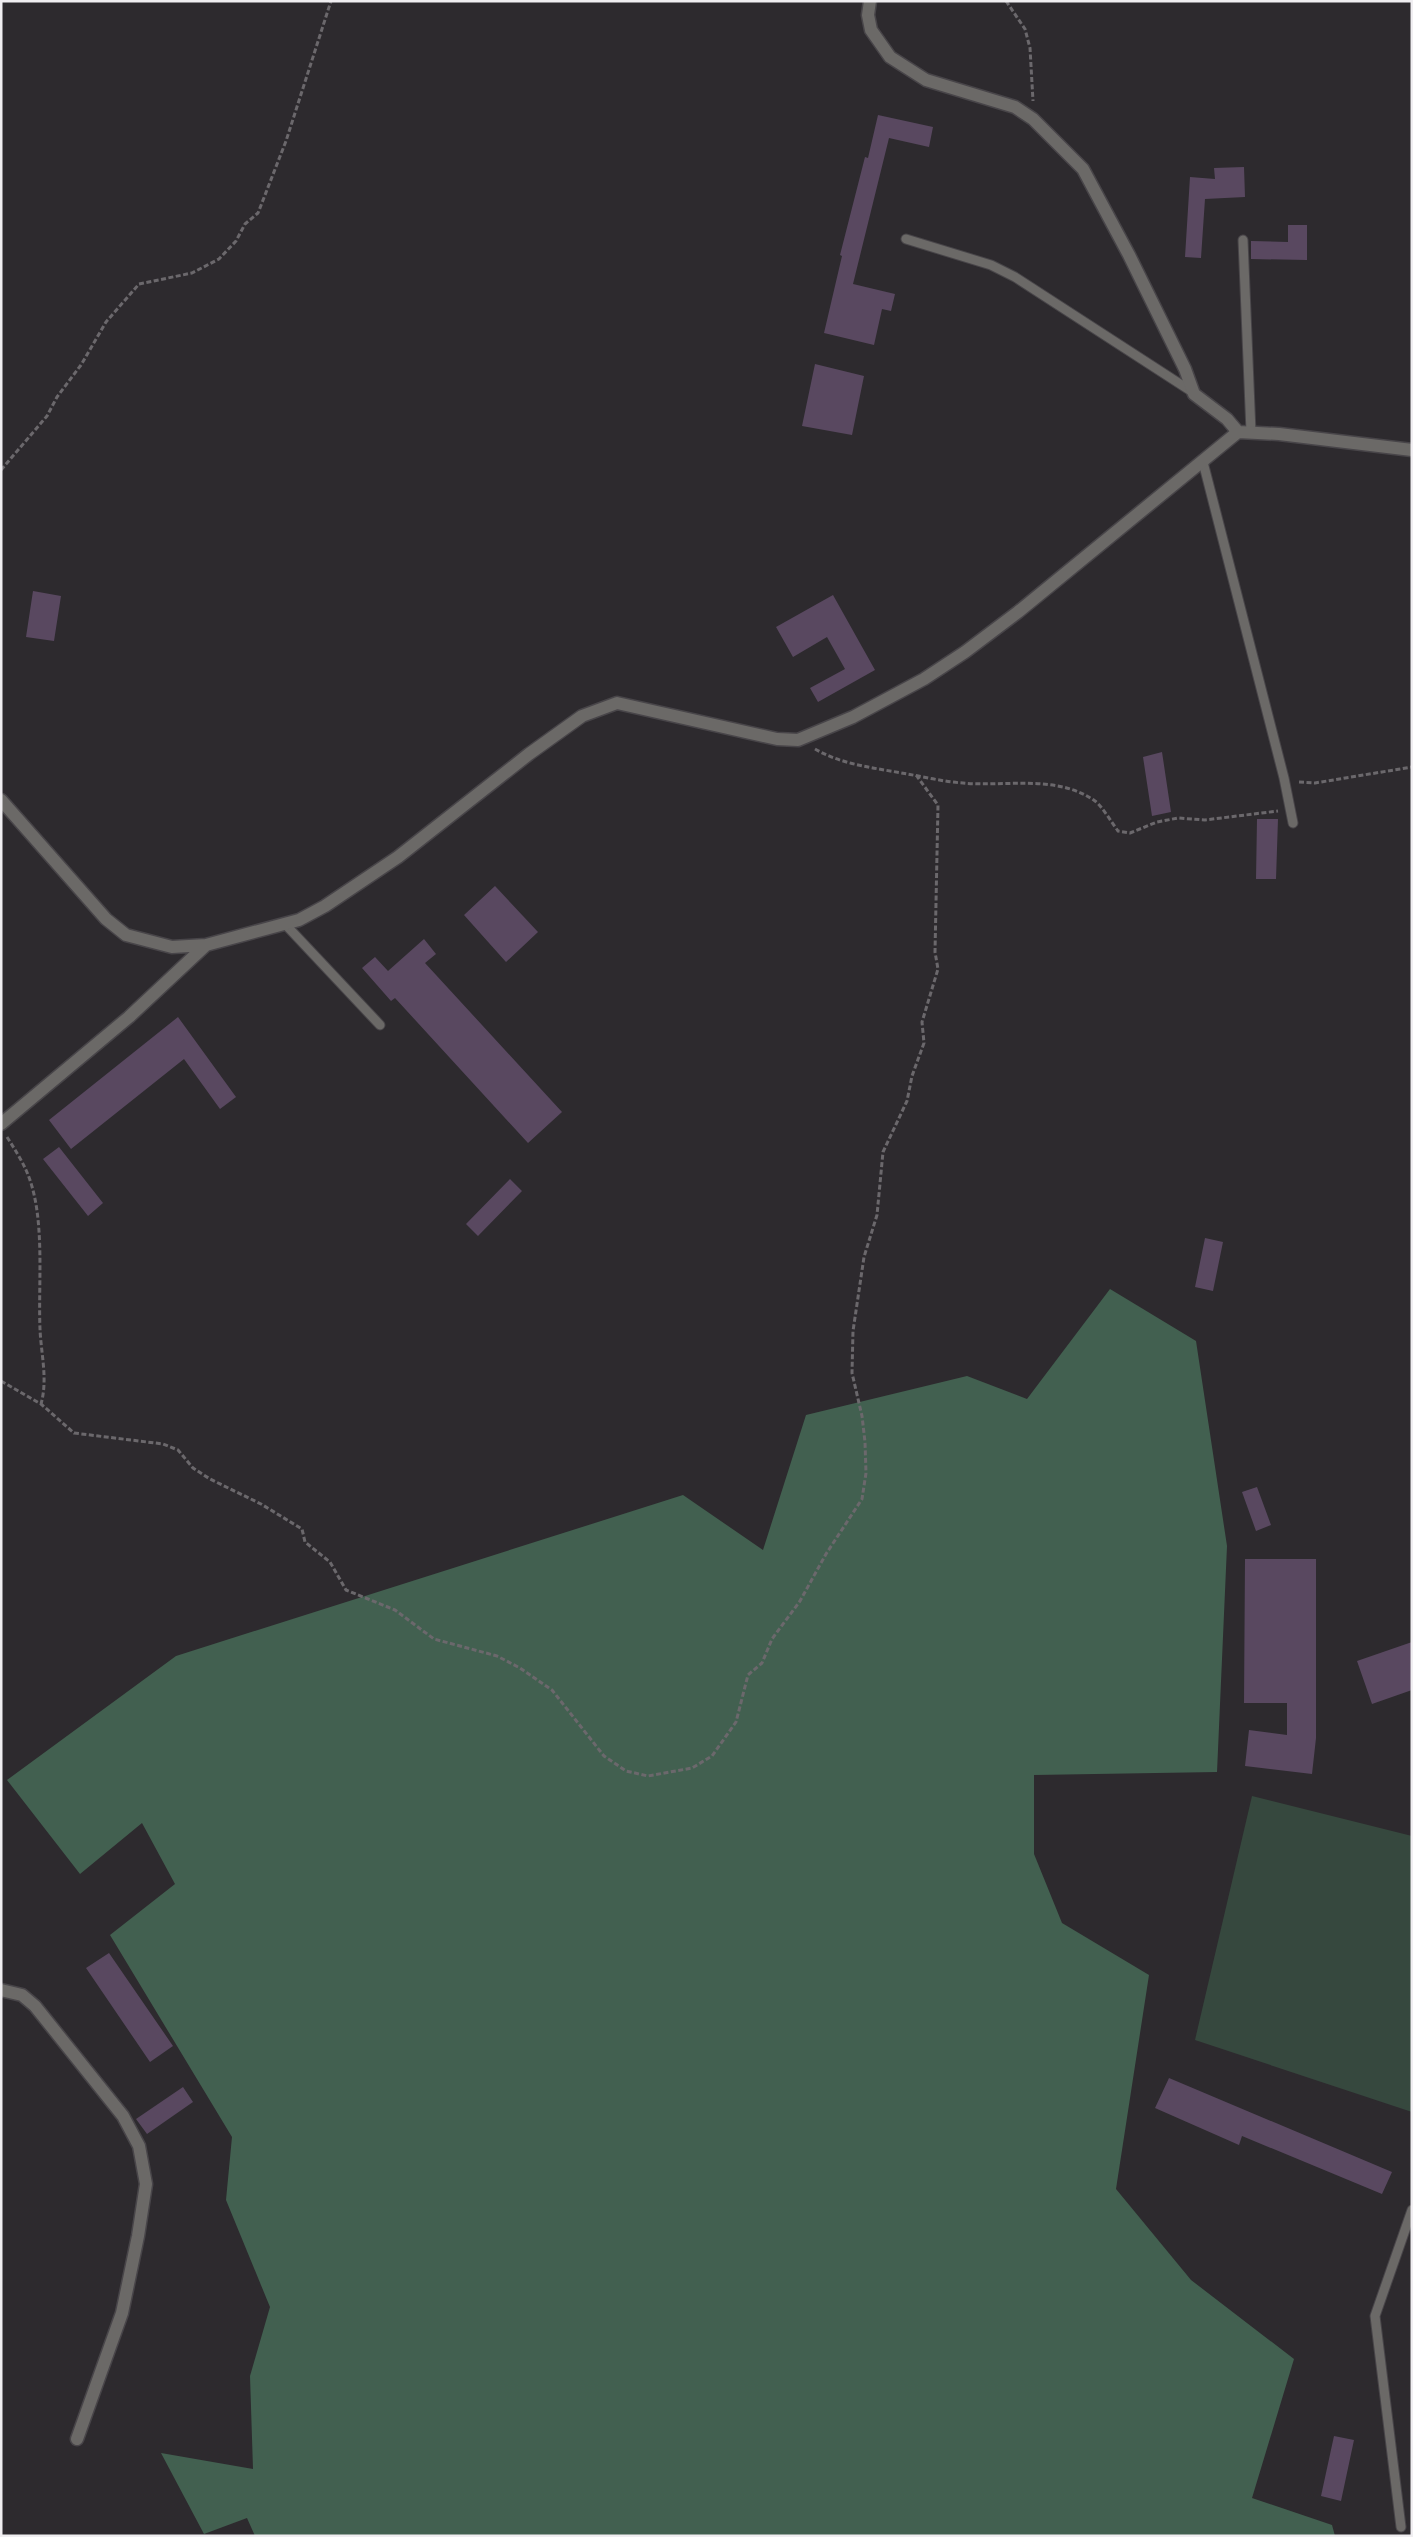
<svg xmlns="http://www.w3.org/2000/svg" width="1413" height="2537" viewBox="0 0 1413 2537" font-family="'Asap Condensed',sans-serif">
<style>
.green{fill:#36483e}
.forest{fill:#426050}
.building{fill:#594860}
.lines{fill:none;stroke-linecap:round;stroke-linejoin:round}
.lane-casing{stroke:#484549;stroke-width:11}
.street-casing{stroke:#484549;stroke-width:15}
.path{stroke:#6b686c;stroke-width:3;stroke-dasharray:5 2.5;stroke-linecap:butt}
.lane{stroke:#6b6967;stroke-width:9}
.street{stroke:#6b6967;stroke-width:12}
</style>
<rect width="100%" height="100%" fill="#2d2a2e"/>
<path class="green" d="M 1252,1796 L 1412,1836 L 1412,2112 L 1195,2040 Z"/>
<path class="forest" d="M 1110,1289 L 1196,1341 L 1227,1546 L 1217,1772 L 1034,1775 L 1034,1854 L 1062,1923 L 1149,1975 L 1116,2189 L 1191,2280 L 1294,2359 L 1252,2498 L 1332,2525 L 1335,2536 L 255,2536 L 247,2518 L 204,2534 L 161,2453 L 253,2469 L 250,2376 L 270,2307 L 226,2200 L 232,2137 L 110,1935 L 175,1884 L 142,1823 L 80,1874 L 7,1780 L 176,1656 L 683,1495 L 763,1550 L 806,1415 L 967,1376 L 1027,1399 Z"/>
<path class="building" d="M 878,115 L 933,127 L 929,147 L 889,138 L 853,284 L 895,294 L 891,311 L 882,309 L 874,345 L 824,333 L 842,256 L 840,255 L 865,157 L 868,158 Z
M 1244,167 L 1245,197 L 1205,199 L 1201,258 L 1185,257 L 1190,177 L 1215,179 L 1214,168 Z
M 1288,225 L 1307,225 L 1307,260 L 1251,259 L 1251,241 L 1288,242 Z
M 815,364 L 864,376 L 852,435 L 802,426 Z
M 33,591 L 61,596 L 54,641 L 26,637 Z
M 833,595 L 875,670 L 818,702 L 810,688 L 845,669 L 827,637 L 793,657 L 776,627 Z
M 1162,752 L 1171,812 L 1152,816 L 1143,757 Z
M 1257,819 L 1278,819 L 1276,879 L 1256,879 Z
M 495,886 L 538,932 L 506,962 L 464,915 Z
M 424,939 L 436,954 L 425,963 L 562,1112 L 528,1143 L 395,998 L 391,1001 L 362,968 L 375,957 L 388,971 Z
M 178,1017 L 236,1097 L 220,1109 L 184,1059 L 71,1149 L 49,1120 Z
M 59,1147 L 103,1203 L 88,1216 L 43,1159 Z
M 510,1179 L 522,1191 L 478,1236 L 466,1224 Z
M 1205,1238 L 1223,1242 L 1213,1291 L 1195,1287 Z
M 1257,1487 L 1271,1525 L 1256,1531 L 1242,1492 Z
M 1245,1559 L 1316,1559 L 1316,1738 L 1312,1774 L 1245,1766 L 1249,1730 L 1287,1735 L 1287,1703 L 1244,1703 Z
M 1412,1642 L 1412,1690 L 1372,1704 L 1357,1661 Z
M 109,1953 L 173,2046 L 150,2062 L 86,1968 Z
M 1169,2078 L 1392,2172 L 1382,2194 L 1242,2136 L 1239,2145 L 1155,2108 Z
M 183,2087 L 193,2102 L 147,2134 L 136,2119 Z
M 1334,2436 L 1354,2440 L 1341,2501 L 1321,2496 Z"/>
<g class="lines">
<g class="lane-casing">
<path id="lane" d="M 906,239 L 991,265 L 1015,277 L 1194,393
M 1243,240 L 1251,432
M 1203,462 L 1284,778 L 1293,823
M 285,924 L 380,1025
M 1401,2527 L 1375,2316 L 1412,2210"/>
</g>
<g class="street-casing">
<path id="street" d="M 870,1 L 868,15 L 871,30 L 890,57 L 926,80 L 1015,107 L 1033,119 L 1083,169 L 1129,255 L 1185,369 L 1194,394 L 1227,419 L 1238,432
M 1,800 L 106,919 L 126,935 L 172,947 L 206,945 L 299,920 L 325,906 L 398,857 L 529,754 L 582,716 L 617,703 L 777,739 L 798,740 L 853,717 L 924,679 L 965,652 L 1018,612 L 1238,432 L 1279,434 L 1412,450
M 1,1124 L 129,1017 L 206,945
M 1,1990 L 22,1995 L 35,2006 L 123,2116 L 139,2146 L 146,2184 L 138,2236 L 122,2313 L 77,2439"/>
</g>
<path class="path" d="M 1006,1 L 1025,29 L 1030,48 L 1033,101
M 1,470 L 47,416 L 57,397 L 81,365 L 106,322 L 139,284 L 192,273 L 219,259 L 236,241 L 245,224 L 258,213 L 286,141 L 331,1
M 815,749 C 842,765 876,768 907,774 C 925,777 945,782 963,783 C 1006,787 1057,774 1095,801 C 1102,806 1112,823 1118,831 L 1130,833 L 1157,822 L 1178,818 L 1205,820 L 1278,811
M 1299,782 L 1315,783 L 1412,767
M 7,1137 C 14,1148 21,1159 26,1170 C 46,1214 38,1280 40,1329 C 41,1354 48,1379 41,1404
M 1,1381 L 41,1404 L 74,1433 L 163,1444 L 178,1450 L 193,1468 L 210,1479 L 261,1504 L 302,1529 L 305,1542 L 330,1562 L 346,1590 L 395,1610 L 434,1639 L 497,1656 L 520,1668 L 552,1690 L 604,1756 L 626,1771 L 648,1776 L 692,1768 L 712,1756 L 736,1722 L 748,1675 L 762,1663 L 772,1639 L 800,1601 L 826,1554 L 862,1499 L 866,1473 L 865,1442 L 862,1416 L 852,1373 L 853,1331 L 864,1257 L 877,1215 L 883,1152 L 907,1101 L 912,1076 L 924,1043 L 922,1022 L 938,969 L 935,952 L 938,805 L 916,775"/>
<use href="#lane" class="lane"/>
<use href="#street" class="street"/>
</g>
<rect width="1413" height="2537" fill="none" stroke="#f0eef1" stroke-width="5"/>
</svg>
